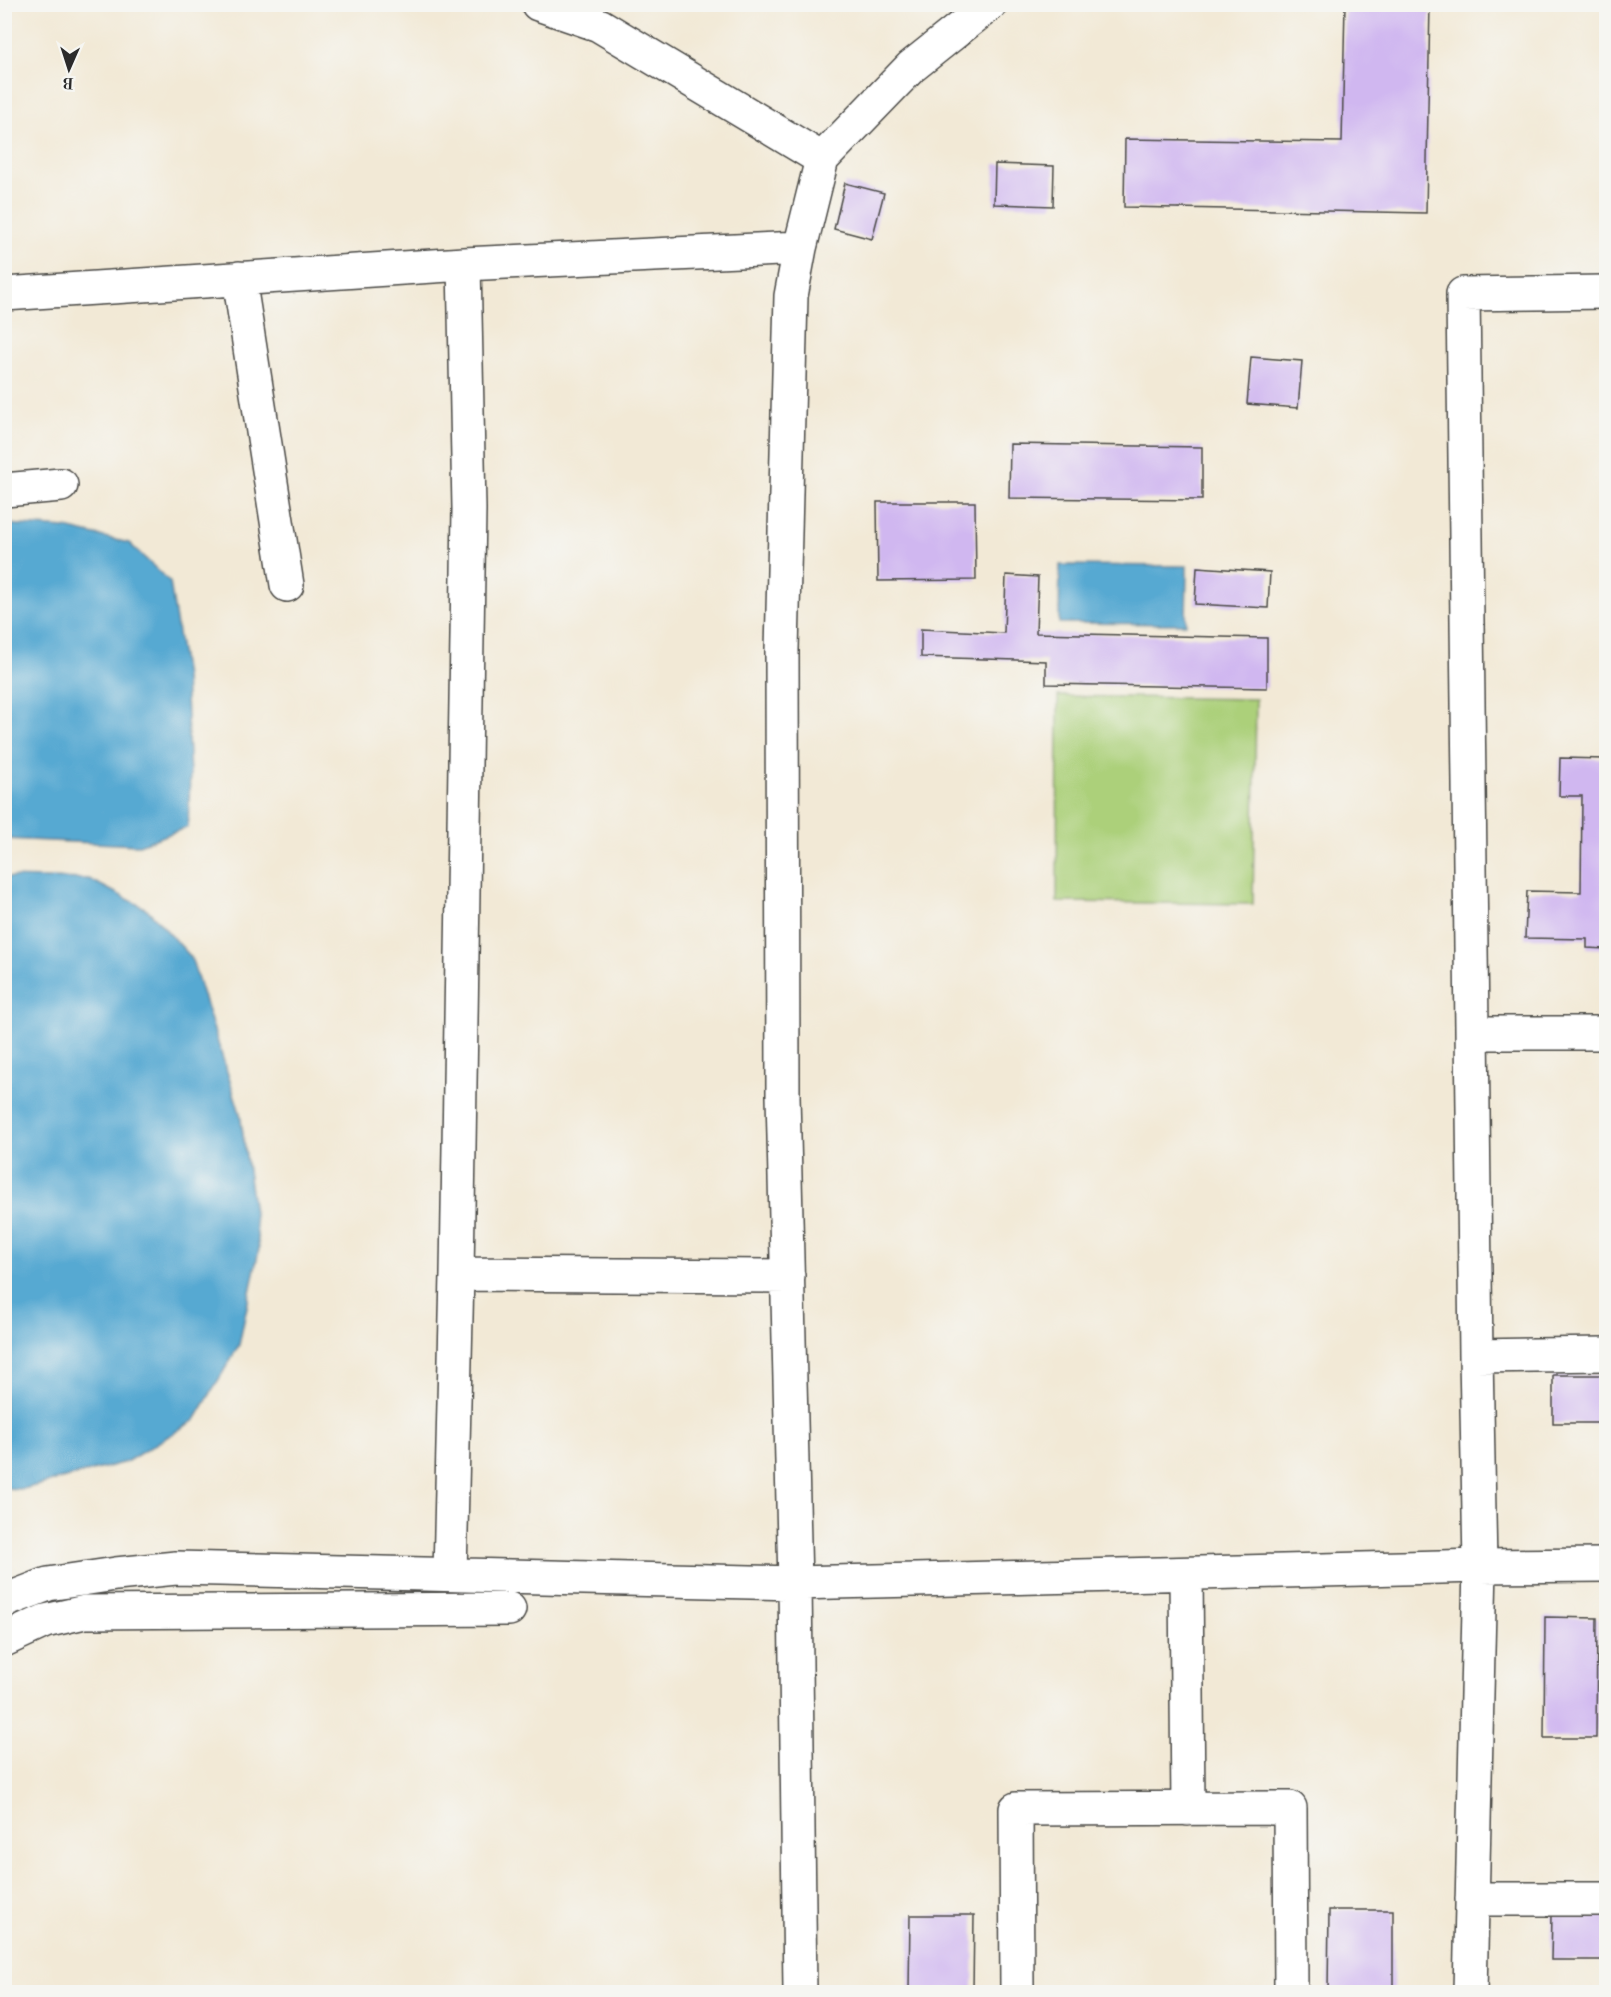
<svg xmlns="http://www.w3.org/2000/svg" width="1611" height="1997" viewBox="0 0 1611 1997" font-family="'Old Standard TT',serif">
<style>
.green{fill:#acd07a;stroke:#6c7e52;stroke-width:1.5}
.water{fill:#57a9d2;stroke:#416a7e;stroke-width:1.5}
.building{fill:#d0b7f0}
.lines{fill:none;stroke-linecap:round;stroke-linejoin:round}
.minor-casing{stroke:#494845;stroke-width:36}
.minor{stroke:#fff;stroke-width:33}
</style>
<rect width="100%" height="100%" fill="#f6f6f2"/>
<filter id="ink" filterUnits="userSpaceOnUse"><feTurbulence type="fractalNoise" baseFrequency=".0167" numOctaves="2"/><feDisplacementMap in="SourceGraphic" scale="12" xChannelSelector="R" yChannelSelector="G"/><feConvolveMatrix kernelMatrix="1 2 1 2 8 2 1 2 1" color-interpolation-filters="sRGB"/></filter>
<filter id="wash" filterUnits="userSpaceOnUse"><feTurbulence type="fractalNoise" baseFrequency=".008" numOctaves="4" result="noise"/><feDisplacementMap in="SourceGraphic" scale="24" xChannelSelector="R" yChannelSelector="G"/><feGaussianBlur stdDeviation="1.35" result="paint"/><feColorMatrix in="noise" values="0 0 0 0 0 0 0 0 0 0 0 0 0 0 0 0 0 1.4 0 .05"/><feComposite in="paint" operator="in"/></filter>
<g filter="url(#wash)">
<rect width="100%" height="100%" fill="#f2e9d6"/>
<path class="green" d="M 1058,696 L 1256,699 L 1253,904 L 1057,902 Z"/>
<path class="water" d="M 5,524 L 66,528 L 129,543 L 170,582 L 185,677 L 190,775 L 188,827 L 139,845 L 5,839 Z
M 1060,565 L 1187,566 L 1186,624 L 1059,623 Z
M 4,877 L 89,879 L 147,909 L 191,957 L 240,1113 L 259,1249 L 239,1345 L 195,1420 L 126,1462 L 23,1489 L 4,1488 Z"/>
<g id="blocks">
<path class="building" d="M 1345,4 L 1430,4 L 1426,213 L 1124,207 L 1125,139 L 1342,142 Z
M 995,164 L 1054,166 L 1053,206 L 994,204 Z
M 845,183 L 884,193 L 872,239 L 834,229 Z
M 1251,357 L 1302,361 L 1298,408 L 1247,404 Z
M 1010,444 L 1202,447 L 1202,500 L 1009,498 Z
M 877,502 L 975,502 L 976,580 L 878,581 Z
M 1197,567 L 1270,572 L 1268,608 L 1195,604 Z
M 1006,575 L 1038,577 L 1036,633 L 1267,638 L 1267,688 L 1046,684 L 1046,661 L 921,657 L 921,629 L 1004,633 Z
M 1560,758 L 1606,759 L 1606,949 L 1587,948 L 1587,939 L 1525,938 L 1527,891 L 1581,892 L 1582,796 L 1559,796 Z
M 1553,1375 L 1606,1375 L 1606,1423 L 1553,1423 Z
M 1545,1617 L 1597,1618 L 1596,1738 L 1544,1738 Z
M 1329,1910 L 1393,1910 L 1393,1992 L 1328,1992 Z
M 910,1915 L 974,1915 L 973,1992 L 909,1992 Z
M 1552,1915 L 1606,1915 L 1606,1960 L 1551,1960 Z"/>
</g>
</g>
<g filter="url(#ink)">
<use href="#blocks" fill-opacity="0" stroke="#494845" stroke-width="1.5"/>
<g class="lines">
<g class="minor-casing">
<path id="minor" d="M 538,4 L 599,25 L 822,159
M 239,278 L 287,585
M 4,294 L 464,264 L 800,248
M 4,490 L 61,485
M 1472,1033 L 1606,1033
M 457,1274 L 788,1276
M 1476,1356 L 1606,1354
M 450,1574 L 457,1274 L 469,509 L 464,264
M 1186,1574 L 1188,1809
M 4,1601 L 48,1584 L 116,1574 L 176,1568 L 795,1583 L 1480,1566 L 1606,1565
M 4,1640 L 45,1621 L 85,1612 L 509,1609
M 1472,1899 L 1606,1899
M 800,1992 L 795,1583 L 783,1096 L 782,650 L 791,296 L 800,248 L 822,159 L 911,67 L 990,4
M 1017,1992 L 1016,1809 L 1290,1808 L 1291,1992
M 1470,1992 L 1480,1566 L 1476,1356 L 1463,294 L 1606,292"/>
</g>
<use href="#minor" class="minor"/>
</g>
</g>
<rect width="1611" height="1997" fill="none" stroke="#f6f6f2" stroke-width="24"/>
<g transform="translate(69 69) rotate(183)" stroke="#f6f6f2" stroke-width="4.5" paint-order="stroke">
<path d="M0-4.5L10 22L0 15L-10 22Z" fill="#2b2b2b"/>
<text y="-9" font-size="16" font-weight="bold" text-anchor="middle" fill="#2b2b2b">B</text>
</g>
</svg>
